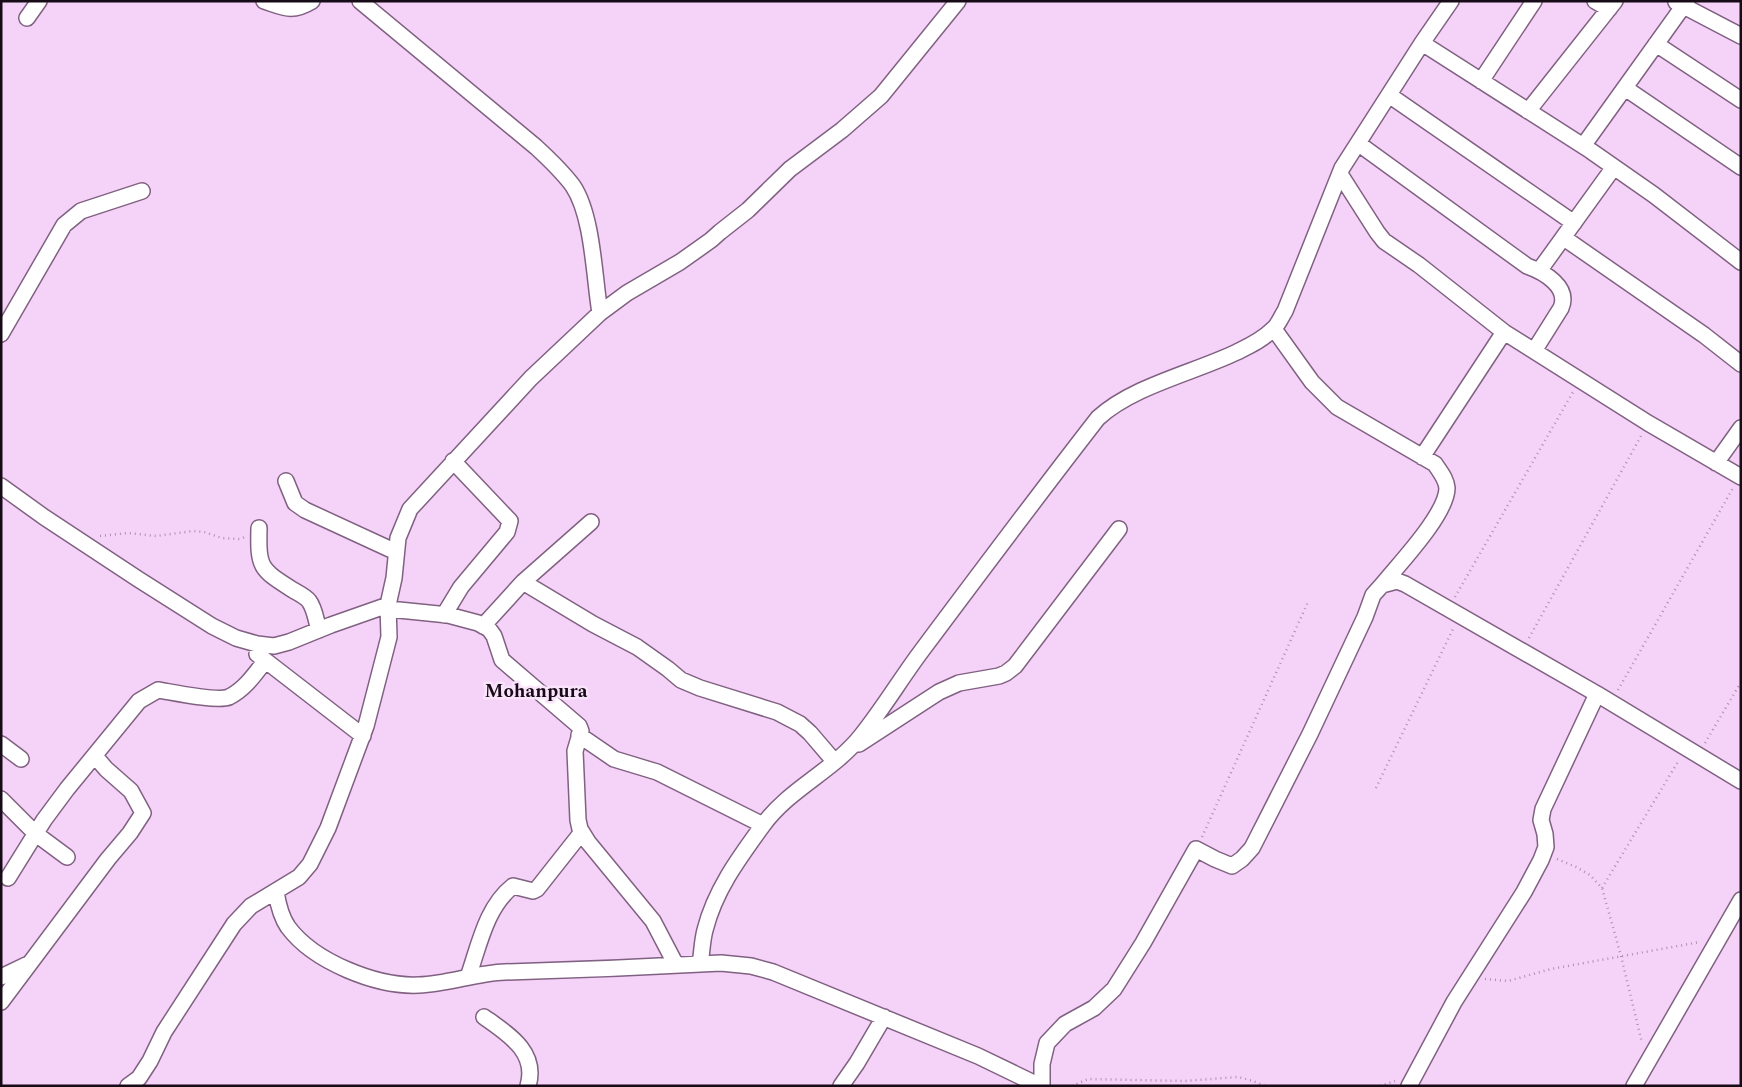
<svg xmlns="http://www.w3.org/2000/svg" width="1742" height="1087" viewBox="0 0 1742 1087" font-family="Spectral,serif">
<style>
.lines{fill:none;stroke-linecap:round;stroke-linejoin:round}
.street-casing{stroke:#806182;stroke-width:18}
.path{stroke:#ad91af;stroke-width:2.5;stroke-dasharray:1 4;stroke-linecap:butt}
.street{stroke:#fff;stroke-width:15}
.labels{text-anchor:middle;stroke-width:5;stroke-linejoin:round;paint-order:stroke}
.quarter-label{font-size:19px;font-weight:bold;fill:#170b18;stroke:#fae4fb}
</style>
<rect width="100%" height="100%" fill="#f5d2f7"/>
<g class="lines">
<g class="street-casing">
<path id="street" d="M 264,1 C 285,8 292,13 312,1
M 360,1 L 536,147 C 549,159 562,171 573,186 C 593,216 594,277 600,313
M 1595,1 L 1609,9
M 1676,2 L 1741,36
M 27,18 L 39,1
M 1422,43 L 1591,151 L 1654,195 L 1741,262
M 1656,44 L 1741,100
M 1481,81 L 1534,1
M 1625,88 L 1741,167
M 1389,95 L 1574,223
M 1528,111 L 1615,1
M 1359,144 L 1527,266 C 1544,272 1570,287 1561,308 L 1534,351
M 1583,146 L 1687,1
M 1340,174 L 1377,232 L 1384,241 L 1419,265 L 1504,332 L 1648,423 L 1741,477
M 1564,238 L 1704,335 L 1741,364
M 1539,271 L 1614,167
M 1274,329 L 1312,382 L 1337,407 L 1435,464 C 1440,472 1446,478 1447,488 C 1447,514 1399,564 1382,585
M 1,334 L 64,225 L 81,211 L 142,191
M 1422,457 L 1504,332
M 1716,463 L 1741,428
M 286,481 L 295,503 L 305,510 L 396,552
M 1,486 L 44,517 L 138,579 L 212,626 L 236,638 L 257,644 L 274,646 L 289,642 L 331,625 L 388,605
M 259,528 C 258,568 260,569 293,590 C 298,593 305,596 309,601 C 315,609 316,621 319,630
M 523,582 L 593,624 L 637,647 L 668,669 L 681,680 L 700,688 L 777,712 L 800,724 L 810,733 L 834,761
M 389,609 L 448,615 L 478,623 L 489,629 L 494,636 L 502,660 L 579,726 L 581,731 L 575,751 L 578,820 L 580,829 L 588,842 L 653,921 L 676,965
M 444,615 L 461,587 L 507,532 L 510,521 L 453,461
M 483,626 L 523,582 L 591,522
M 257,654 L 363,736
M 579,735 L 614,759 L 657,772 L 763,825
M 1,744 L 21,759
M 859,744 L 939,692 L 959,683 L 999,676 L 1006,673 L 1015,666 L 1119,529
M 1,799 L 36,834 L 67,857
M 8,878 L 44,820 L 67,789 L 139,701 L 158,690 C 171,692 218,702 229,697 C 245,689 255,674 265,661
M 276,892 C 278,904 281,917 288,927 C 314,962 377,987 419,985 C 448,984 476,973 505,972 C 577,970 649,967 721,963 L 751,966 L 773,972 L 978,1056 L 1040,1086
M 700,964 C 702,953 702,941 705,930 C 715,890 739,858 763,825 C 789,789 833,771 861,736 C 882,710 900,680 920,653 C 979,574 1038,495 1098,418 C 1133,386 1193,373 1237,352 C 1249,346 1262,340 1272,330 C 1278,326 1281,317 1285,311 L 1342,168 L 1422,43 L 1451,1
M 1,977 L 26,965
M 468,977 C 479,946 486,907 513,886 L 533,891 L 537,889 L 582,832
M 1,1002 L 108,859 L 130,833 L 143,813 L 131,791 L 106,769 L 95,756
M 484,1017 C 508,1034 538,1052 528,1086
M 128,1086 L 139,1078 L 150,1061 L 164,1032 L 234,924 L 251,906 L 299,877 L 310,864 L 328,828 L 366,726 L 389,637 L 388,605 L 394,578 L 398,538 L 410,509 L 531,378 L 600,313 L 627,293 L 680,262 L 711,240 L 720,232 L 748,210 L 790,169 L 842,130 L 881,96 L 958,1
M 841,1086 L 857,1063 L 884,1017
M 1042,1086 L 1042,1064 L 1047,1043 L 1065,1024 L 1094,1008 L 1114,989 L 1143,943 L 1196,849 L 1215,859 L 1232,866 L 1242,859 L 1252,848 L 1310,734 L 1365,617 L 1373,595 L 1382,585 L 1397,581 L 1405,584 L 1597,694 L 1741,781
M 1409,1086 L 1454,1002 L 1524,892 L 1541,860 L 1546,847 L 1545,834 L 1541,820 L 1543,809 L 1597,694
M 1634,1086 L 1741,900"/>
</g>
<path class="path" d="M 100,536 L 128,533 L 156,536 L 193,531 L 204,532 L 222,538 L 240,539 L 245,537
M 1455,597 L 1573,392
M 1529,638 L 1641,436
M 1618,690 L 1733,488
M 1705,743 L 1741,682
M 1376,788 L 1454,627
M 1202,837 L 1308,602
M 1557,859 L 1576,867 L 1590,875 L 1602,888 L 1621,956 L 1642,1043
M 1602,888 L 1679,760
M 1485,979 L 1508,981 L 1551,969 L 1700,942
M 1072,1086 L 1088,1079 L 1184,1081 L 1238,1077 L 1253,1081 L 1265,1086
M 1380,1086 L 1395,1081"/>
<use href="#street" class="street"/>
</g>
<g class="labels">
<g class="quarter-label">
<text x="536" y="697">Mohanpura</text>
</g>
</g>
<rect width="1742" height="1087" fill="none" stroke="#170b18" stroke-width="5"/>
</svg>
